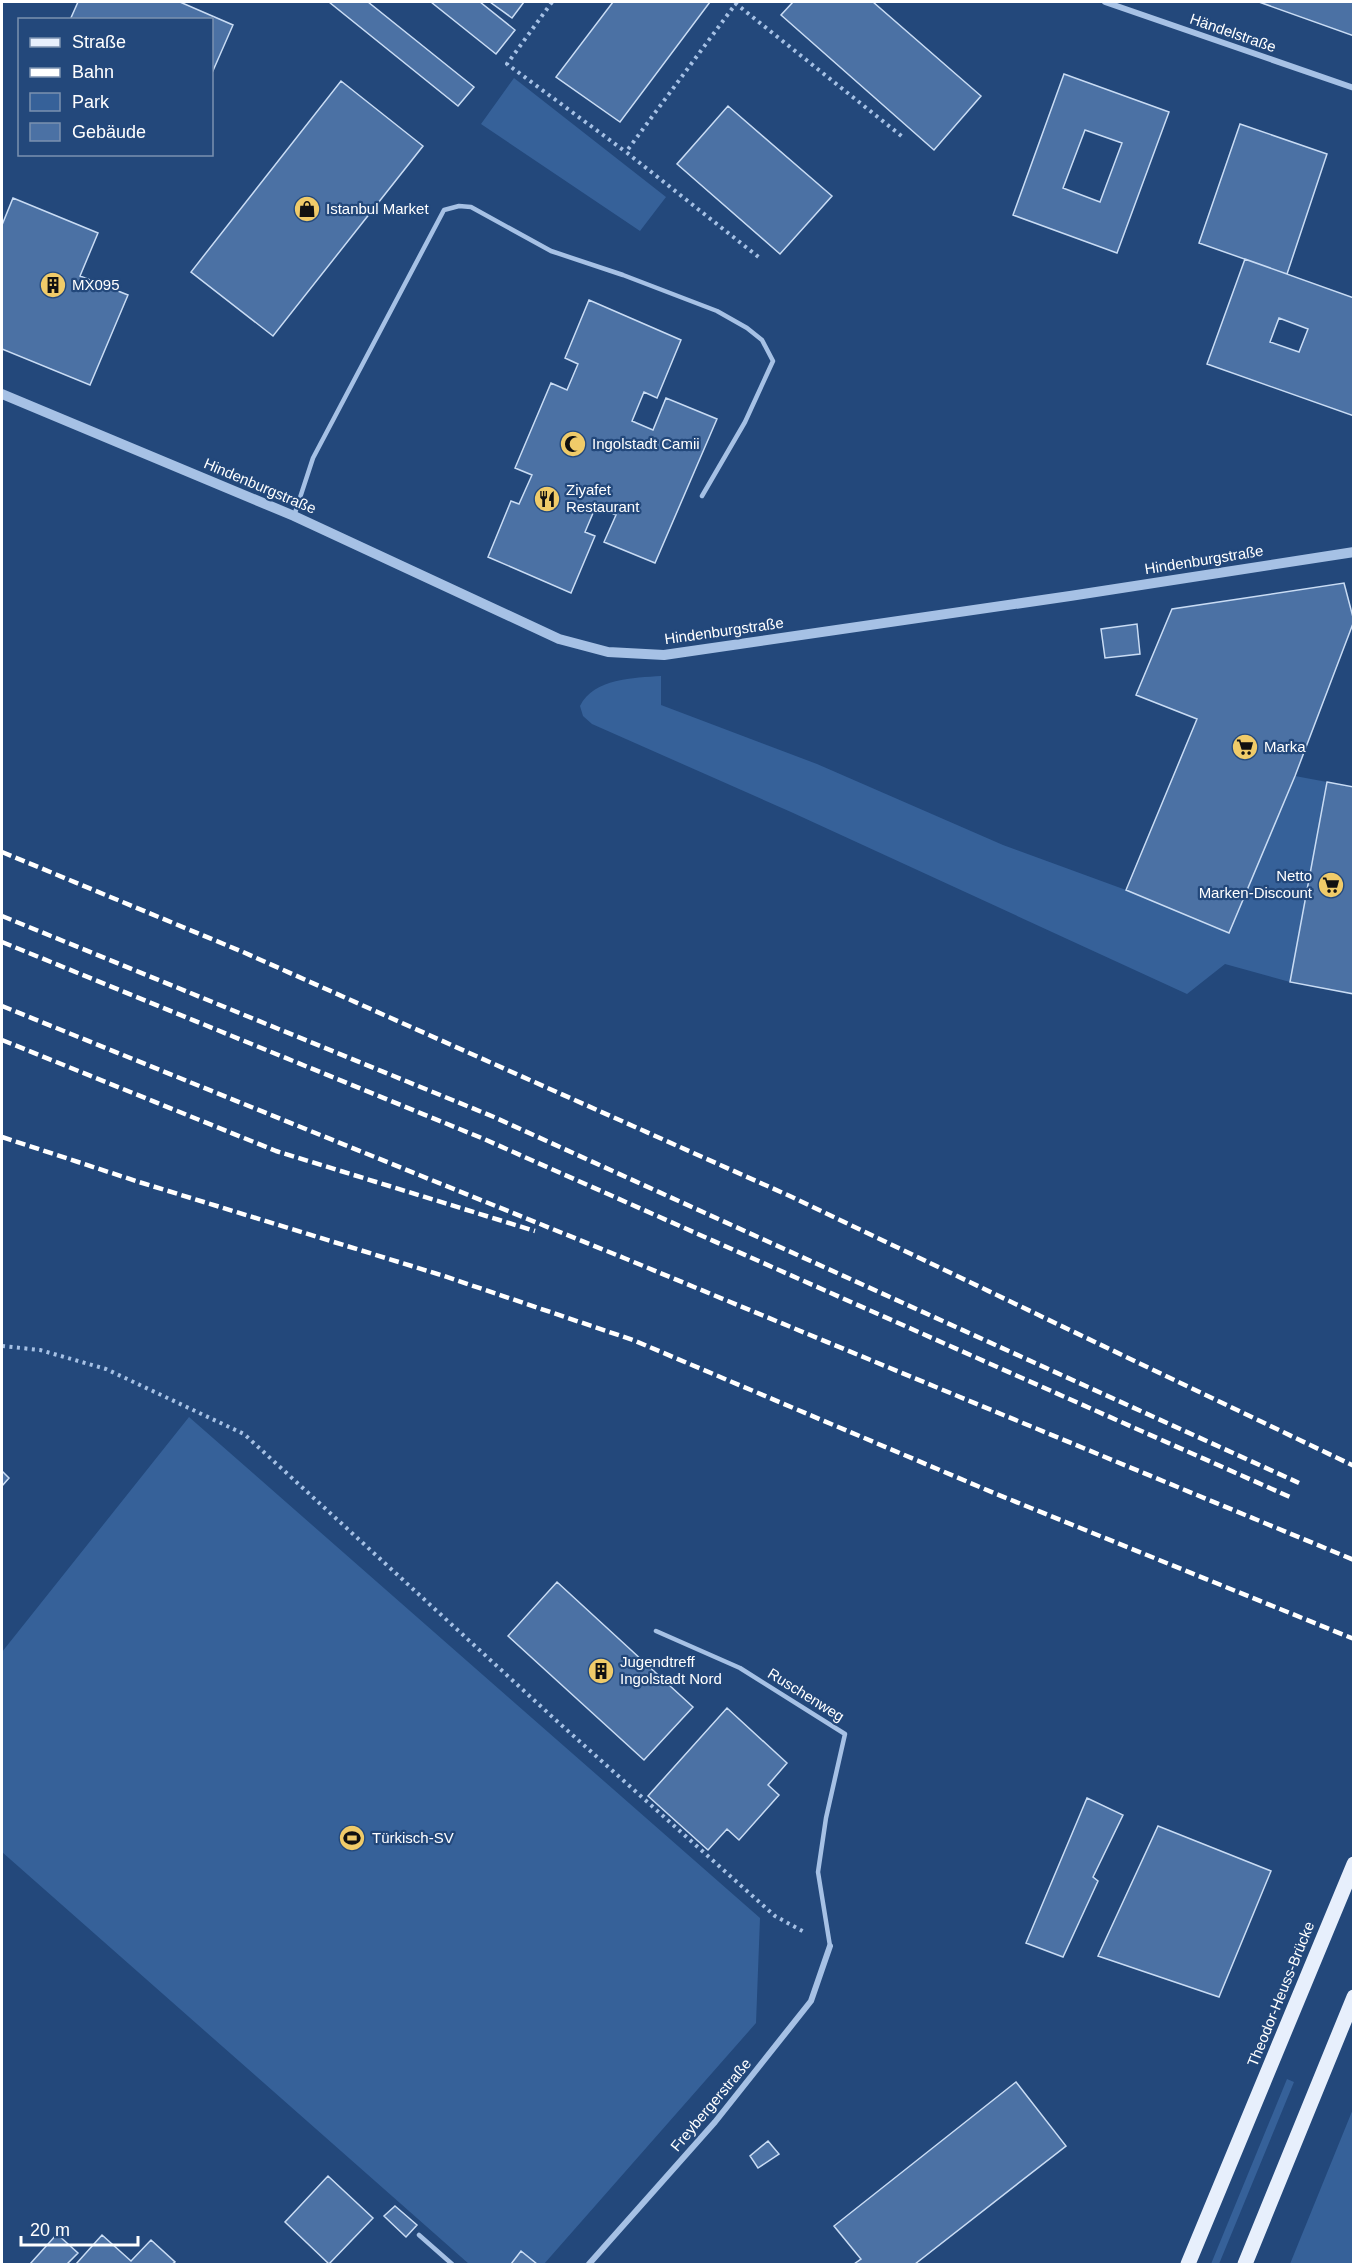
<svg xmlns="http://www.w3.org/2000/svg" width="1355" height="2266" viewBox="0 0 1355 2266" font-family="Arial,sans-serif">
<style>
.green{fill:#366199}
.building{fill:#4b71a4;stroke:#c9dcf4;stroke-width:1.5;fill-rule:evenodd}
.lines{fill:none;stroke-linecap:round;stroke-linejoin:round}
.path{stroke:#a6c1e5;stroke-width:4;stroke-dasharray:3 4.5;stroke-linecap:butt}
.service{stroke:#a6c1e5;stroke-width:4.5}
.minor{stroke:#a6c1e5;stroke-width:6}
.tertiary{stroke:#a6c1e5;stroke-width:10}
.primary{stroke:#e7effc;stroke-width:15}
.rail{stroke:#fff;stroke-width:4.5;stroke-dasharray:10 4.5;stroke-linecap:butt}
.labels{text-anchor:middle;stroke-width:4.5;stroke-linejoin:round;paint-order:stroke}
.street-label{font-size:15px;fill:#fff;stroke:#23487b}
.poi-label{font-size:15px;fill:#fff;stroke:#23487b;text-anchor:start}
</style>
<rect width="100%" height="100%" fill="#23487b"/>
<path class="green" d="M 514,78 L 666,197 L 640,231 L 481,124 Z
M 661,676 L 661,705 L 817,764 L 1003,845 L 1126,890 L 1229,933 L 1295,776 L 1327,782 L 1290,982 L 1225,964 L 1187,994 L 791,812 L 592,724 L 583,716 L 580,706 C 594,678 634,678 661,676 Z
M 189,1417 L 760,1918 L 756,2023 L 544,2264 L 469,2264 L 2,1852 L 2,1652 Z
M 1287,2079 L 1294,2082 L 1219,2264 L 1211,2264 Z
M 1353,2109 L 1353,2264 L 1290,2264 Z"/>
<path class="building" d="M 78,2 L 180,2 L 233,25 L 212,73 L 212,20 L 70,20 Z
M 329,2 L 368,2 L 474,87 L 458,106 Z
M 431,2 L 480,2 L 515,30 L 496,54 Z
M 490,2 L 524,2 L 512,18 Z
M 613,2 L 710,2 L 620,122 L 556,77 Z
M 793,2 L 873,2 L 981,96 L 934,150 L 781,15 Z
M 1259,2 L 1354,2 L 1354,36 Z
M 1064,74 L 1169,112 L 1117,253 L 1013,215 ZM 1085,130 L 1122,143 L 1100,202 L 1063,188 Z
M 341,81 L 423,146 L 273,336 L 191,272 Z
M 728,106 L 832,196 L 780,254 L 677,164 Z
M 1240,124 L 1327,154 L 1287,274 L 1199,243 Z
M 13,198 L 98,233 L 80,276 L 128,295 L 90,385 L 2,349 L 2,225 Z
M 1245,259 L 1354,298 L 1354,416 L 1207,364 ZM 1279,318 L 1308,329 L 1299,352 L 1270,342 Z
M 589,300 L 681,340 L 657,398 L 644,392 L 632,421 L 653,430 L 666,398 L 717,419 L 655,563 L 604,542 L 616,515 L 596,506 L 585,532 L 595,536 L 571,593 L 488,557 L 511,501 L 519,504 L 532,475 L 515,468 L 551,383 L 567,390 L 578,364 L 565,358 Z
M 1344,583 L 1354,621 L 1295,776 L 1229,933 L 1126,890 L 1197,719 L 1136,695 L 1172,609 Z
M 1137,624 L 1140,654 L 1105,658 L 1101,629 Z
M 1327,782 L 1354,787 L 1354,994 L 1290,982 Z
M 2,1471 L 9,1478 L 2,1486 Z
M 557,1582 L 693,1707 L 644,1760 L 508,1636 Z
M 727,1708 L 787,1763 L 768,1785 L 779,1795 L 739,1840 L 727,1829 L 708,1850 L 648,1796 Z
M 1087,1798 L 1123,1815 L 1093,1877 L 1098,1881 L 1063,1957 L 1026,1943 Z
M 1158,1826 L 1271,1871 L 1219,1997 L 1098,1956 Z
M 1016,2082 L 1066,2146 L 915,2264 L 854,2264 L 861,2259 L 834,2226 Z
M 768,2141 L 779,2154 L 758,2168 L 750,2156 Z
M 328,2176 L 373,2218 L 329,2264 L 285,2222 Z
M 395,2206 L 417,2225 L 406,2237 L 384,2216 Z
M 57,2234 L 78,2253 L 67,2264 L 30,2264 Z
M 102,2235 L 131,2261 L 151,2240 L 175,2262 L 172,2264 L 76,2264 Z
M 521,2251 L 537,2264 L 511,2264 Z"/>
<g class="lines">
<path class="path" d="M 552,2 L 507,64 L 626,152
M 737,2 L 626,152 L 761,259
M 735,3 L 904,138
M 2,1346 L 40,1350 L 106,1369 L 244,1434 L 559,1723 L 775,1916 L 806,1933"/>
<path class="service" d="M 294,516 L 313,458 L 444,210 L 459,206 L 471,207 L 551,251 L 623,275 L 717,311 L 747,328 L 762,340 L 773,361 L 745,422 L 702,496
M 656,1631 L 740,1668 L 845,1734 L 826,1818 L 818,1872 L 830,1946
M 419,2235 L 452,2264"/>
<path class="minor" d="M 1105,2 L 1354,88
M 589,2264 L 715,2122 L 811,2001 L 830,1946"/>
<path class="tertiary" d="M 2,394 L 294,516 L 559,639 L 608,652 L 664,655 L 1070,596 L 1354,552"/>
<path class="primary" d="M 1188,2264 L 1354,1864
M 1245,2264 L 1354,1997"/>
<path class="rail" d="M 2,852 L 243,952 L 792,1197 L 1354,1466
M 2,916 L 494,1117 L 1299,1483
M 2,942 L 484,1139 L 1290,1497
M 2,1006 L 624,1258 L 1354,1560
M 2,1040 L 276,1151 L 535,1231
M 2,1137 L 139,1182 L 441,1275 L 633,1340 L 994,1493 L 1354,1639"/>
</g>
<defs>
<g id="shop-disc" transform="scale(1.35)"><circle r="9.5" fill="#f0cb69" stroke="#23487b"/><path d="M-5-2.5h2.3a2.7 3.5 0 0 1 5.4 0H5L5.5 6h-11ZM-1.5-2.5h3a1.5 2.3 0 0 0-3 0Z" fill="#111"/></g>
<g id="building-disc" transform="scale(1.35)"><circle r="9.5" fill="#f0cb69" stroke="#23487b"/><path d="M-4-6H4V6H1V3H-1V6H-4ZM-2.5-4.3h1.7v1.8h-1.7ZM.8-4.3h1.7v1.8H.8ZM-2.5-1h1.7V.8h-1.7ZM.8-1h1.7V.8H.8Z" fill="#111"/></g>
<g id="mosque-disc" transform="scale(1.35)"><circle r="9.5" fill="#f0cb69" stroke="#23487b"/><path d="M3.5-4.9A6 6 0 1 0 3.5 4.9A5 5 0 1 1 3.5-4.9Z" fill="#111"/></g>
<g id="restaurant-disc" transform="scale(1.35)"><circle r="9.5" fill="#f0cb69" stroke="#23487b"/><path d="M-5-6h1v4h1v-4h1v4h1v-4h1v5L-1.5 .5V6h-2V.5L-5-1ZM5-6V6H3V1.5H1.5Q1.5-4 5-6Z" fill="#111"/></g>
<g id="supermarket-disc" transform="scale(1.35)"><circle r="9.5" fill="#f0cb69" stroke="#23487b"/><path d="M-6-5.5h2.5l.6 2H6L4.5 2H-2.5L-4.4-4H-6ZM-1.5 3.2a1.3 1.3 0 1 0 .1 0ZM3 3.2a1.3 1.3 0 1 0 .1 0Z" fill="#111"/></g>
<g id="stadium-disc" transform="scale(1.35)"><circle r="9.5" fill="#f0cb69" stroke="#23487b"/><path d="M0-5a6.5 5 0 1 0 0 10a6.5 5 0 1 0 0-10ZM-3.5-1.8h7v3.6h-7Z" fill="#111"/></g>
</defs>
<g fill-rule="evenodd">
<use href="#shop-disc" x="307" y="209"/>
<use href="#building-disc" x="53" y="285"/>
<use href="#mosque-disc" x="573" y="444"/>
<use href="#restaurant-disc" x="547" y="499"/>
<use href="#supermarket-disc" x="1245" y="747"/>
<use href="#supermarket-disc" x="1331" y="885"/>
<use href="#building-disc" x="601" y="1671"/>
<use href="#stadium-disc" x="352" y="1838"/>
</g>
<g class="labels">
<g class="street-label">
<text transform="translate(1233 33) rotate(19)" y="5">Händelstraße</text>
<text transform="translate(260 486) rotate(23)" y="5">Hindenburgstraße</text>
<text transform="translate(1204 560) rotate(-9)" y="5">Hindenburgstraße</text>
<text transform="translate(724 631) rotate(-8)" y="5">Hindenburgstraße</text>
<text transform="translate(806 1695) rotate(32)" y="5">Ruschenweg</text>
<text transform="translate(1281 1994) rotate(-68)" y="5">Theodor-Heuss-Brücke</text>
<text transform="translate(711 2105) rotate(-50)" y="5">Freybergerstraße</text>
</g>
<g class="poi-label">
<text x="326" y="214">Istanbul Market</text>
<text x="72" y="290">MX095</text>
<text x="592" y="449">Ingolstadt Camii</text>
<text x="566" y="495">Ziyafet<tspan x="566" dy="17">Restaurant</tspan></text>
<text x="1264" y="752">Marka</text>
<text x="1312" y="881" text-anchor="end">Netto<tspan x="1312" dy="17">Marken-Discount</tspan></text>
<text x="620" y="1667">Jugendtreff<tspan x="620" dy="17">Ingolstadt Nord</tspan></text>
<text x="372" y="1843">Türkisch-SV</text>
</g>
</g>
<rect width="1355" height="2266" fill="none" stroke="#ffffff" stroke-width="6"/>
<rect x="18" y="18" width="195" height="138" fill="#23487b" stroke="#7b91b0" stroke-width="1.5"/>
<rect x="30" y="38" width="30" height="9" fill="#e7effc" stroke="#7b91b0" stroke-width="1.5"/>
<text x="72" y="48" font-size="18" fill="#ffffff">Straße</text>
<rect x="30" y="68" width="30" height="9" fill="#ffffff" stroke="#7b91b0" stroke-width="1.5"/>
<text x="72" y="78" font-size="18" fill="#ffffff">Bahn</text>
<rect x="30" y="93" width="30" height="18" fill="#366199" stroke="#7b91b0" stroke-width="1.5"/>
<text x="72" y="108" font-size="18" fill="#ffffff">Park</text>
<rect x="30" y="123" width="30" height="18" fill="#4b71a4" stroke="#7b91b0" stroke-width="1.5"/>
<text x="72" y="138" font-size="18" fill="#ffffff">Gebäude</text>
<path d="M21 2236v9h117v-9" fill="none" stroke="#ffffff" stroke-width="3"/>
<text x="30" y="2236" font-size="18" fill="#ffffff" stroke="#23487b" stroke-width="4.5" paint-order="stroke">20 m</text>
</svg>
